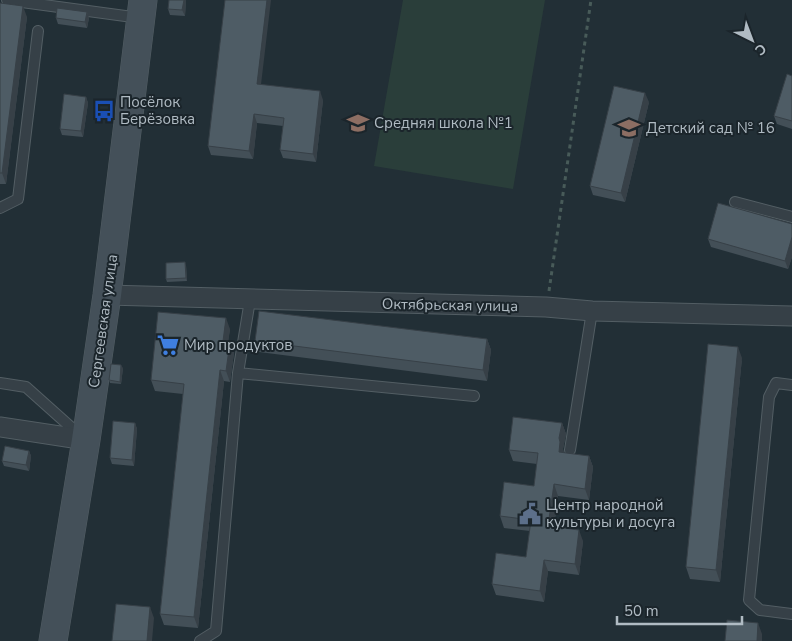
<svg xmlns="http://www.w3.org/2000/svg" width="792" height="641" viewBox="0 0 792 641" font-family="'Nunito Sans',sans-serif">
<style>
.green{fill:#2a3e3a}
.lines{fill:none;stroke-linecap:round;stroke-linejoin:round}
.lane-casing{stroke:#535e64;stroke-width:12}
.street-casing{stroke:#535e64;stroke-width:21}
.secondary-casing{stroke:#535e64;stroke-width:29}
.path{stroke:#485b59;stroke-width:3;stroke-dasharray:4 4;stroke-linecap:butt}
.lane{stroke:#364047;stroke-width:10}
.street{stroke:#364047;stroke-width:19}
.secondary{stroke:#445059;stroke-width:28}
.wall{fill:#434f57}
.shaded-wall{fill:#374047}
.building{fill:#4e5c65;stroke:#374047}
.labels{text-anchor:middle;stroke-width:4;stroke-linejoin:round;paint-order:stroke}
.poi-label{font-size:15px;fill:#b0bbc3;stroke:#1b252b;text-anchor:start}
.street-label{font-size:15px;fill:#b0bbc3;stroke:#1b252b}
</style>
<rect width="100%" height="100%" fill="#222f36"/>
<path class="green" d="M 403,0 L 545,0 L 513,189 L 374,166 Z"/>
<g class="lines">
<g class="lane-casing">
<path id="lane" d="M 7,0 L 140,18
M 735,202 L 792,217
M 0,208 L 18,199 L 38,31
M 238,373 L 474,396
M 0,383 L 26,387 L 83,438
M 792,385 L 776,383 L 769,397 L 749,600 L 760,610 L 792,614
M 570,450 L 592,311
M 200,641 L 216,631 L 238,373 L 250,300"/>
</g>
<g class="street-casing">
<path id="street" d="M 107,295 L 546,307 L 592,311 L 792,316
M 0,427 L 86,440"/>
</g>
<g class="secondary-casing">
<path id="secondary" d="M 53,641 L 86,440 L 107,295 L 143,0"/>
</g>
<path class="path" d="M 549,291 L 591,0"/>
<use href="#lane" class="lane"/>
<use href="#street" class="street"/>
<use href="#secondary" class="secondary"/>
</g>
<path class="wall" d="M 186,0 L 185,16 L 170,15 L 168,9 Z
M 0,3 L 27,17 L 6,184 L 0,184 Z
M 87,12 L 89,18 L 87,28 L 58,24 L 56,18 Z
M 792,76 L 792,129 L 777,124 L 774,116 Z
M 261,85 L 323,100 L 316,162 L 283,158 L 280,150 L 283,126 L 257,123 L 253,159 L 211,155 L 208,146 Z
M 86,97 L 88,103 L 83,137 L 62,135 L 60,129 Z
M 649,102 L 625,202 L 593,195 L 590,186 Z
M 792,224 L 792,257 L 788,269 L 711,247 L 708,239 Z
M 186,265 L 187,281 L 167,282 L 166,279 Z
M 230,329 L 228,341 L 234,353 L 230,382 L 224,381 L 198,628 L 164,625 L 160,614 L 183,394 L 155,391 L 151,380 Z
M 487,339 L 491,350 L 487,381 L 259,352 L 255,341 Z
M 742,358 L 720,582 L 690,579 L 686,567 Z
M 123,368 L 121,384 L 110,383 L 109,380 Z
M 135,423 L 137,429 L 134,466 L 112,464 L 110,458 Z
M 562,423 L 566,434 L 563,449 L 564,453 L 589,456 L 593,467 L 589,500 L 558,496 L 554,527 L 583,541 L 579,575 L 548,571 L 544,602 L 496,595 L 492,584 L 526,557 L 530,531 L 504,528 L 500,516 L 534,486 L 537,464 L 513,461 L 509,450 Z
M 29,451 L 31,456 L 29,471 L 4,466 L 2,461 Z"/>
<path class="shaded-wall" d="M 184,0 L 186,0 L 185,16 L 182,10 Z
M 267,0 L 271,0 L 260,93 L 257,84 Z
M 23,6 L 27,17 L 6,184 L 2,173 Z
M 87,12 L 89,18 L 87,28 L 85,22 Z
M 320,91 L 323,100 L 316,162 L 313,154 Z
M 645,93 L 649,102 L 625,202 L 621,193 Z
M 86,97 L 88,103 L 83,137 L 81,131 Z
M 254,114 L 257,123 L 253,159 L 249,151 Z
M 792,237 L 792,257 L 788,269 L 785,261 Z
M 185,262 L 186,265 L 187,281 L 186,278 Z
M 226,318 L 230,329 L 227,352 L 223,341 Z
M 487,339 L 491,350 L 487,381 L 483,370 Z
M 230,342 L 234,353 L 230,382 L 226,371 Z
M 738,347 L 742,358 L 720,582 L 716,570 Z
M 121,365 L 123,368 L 121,384 L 120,382 Z
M 220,370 L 224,381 L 198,628 L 194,617 Z
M 135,423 L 137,429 L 134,466 L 132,460 Z
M 562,423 L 566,434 L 563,449 L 564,453 L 559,452 L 559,438 Z
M 29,451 L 31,456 L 29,471 L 26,465 Z
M 589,456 L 593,467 L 589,500 L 585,489 Z
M 554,484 L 558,496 L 552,537 L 548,526 Z
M 579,530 L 583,541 L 579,575 L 575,564 Z
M 544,560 L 548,571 L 544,602 L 540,591 Z
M 150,607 L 154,618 L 152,641 L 147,641 Z
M 758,623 L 762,634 L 762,641 L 757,641 Z"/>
<path class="building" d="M 169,0 L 184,0 L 182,10 L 168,9 Z
M 225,0 L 267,0 L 257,84 L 320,91 L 313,154 L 280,150 L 284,118 L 254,114 L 249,151 L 208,146 Z
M 0,3 L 23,6 L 2,173 L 0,173 Z
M 57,8 L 87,12 L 85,22 L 56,18 Z
M 787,74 L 792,76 L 792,121 L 774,116 Z
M 614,86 L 645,93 L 621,193 L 590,186 Z
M 64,94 L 86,97 L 81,131 L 60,129 Z
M 718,203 L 792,224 L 792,237 L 785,261 L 708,239 Z
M 185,262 L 186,278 L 166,279 L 166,263 Z
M 259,311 L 487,339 L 483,370 L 255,341 Z
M 158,312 L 226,318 L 223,341 L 230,342 L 226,371 L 220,370 L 194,617 L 160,614 L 184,384 L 151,380 Z
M 708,344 L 738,347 L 716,570 L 686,567 Z
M 111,364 L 121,365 L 120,382 L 109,380 Z
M 513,417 L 562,423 L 559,438 L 560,442 L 559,452 L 589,456 L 585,489 L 554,484 L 548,526 L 579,530 L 575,564 L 544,560 L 540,591 L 492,584 L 496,553 L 526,557 L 531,520 L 500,516 L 504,482 L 534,486 L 538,453 L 509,450 Z
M 113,421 L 135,423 L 132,460 L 110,458 Z
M 5,446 L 29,451 L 26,465 L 2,461 Z
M 116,604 L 150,607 L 147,641 L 112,641 Z
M 727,620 L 758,623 L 757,641 L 725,641 Z"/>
<defs>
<g id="bus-bare" transform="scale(1.725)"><path d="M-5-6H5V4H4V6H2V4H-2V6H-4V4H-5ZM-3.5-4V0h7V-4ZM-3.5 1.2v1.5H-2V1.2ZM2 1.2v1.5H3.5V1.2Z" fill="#1a4fb4" stroke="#1b252b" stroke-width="2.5" paint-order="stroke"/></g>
<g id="school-bare" transform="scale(1.725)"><path d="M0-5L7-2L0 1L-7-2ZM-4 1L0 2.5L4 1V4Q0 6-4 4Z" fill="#8d6e63" stroke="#1b252b" stroke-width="2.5" paint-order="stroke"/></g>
<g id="supermarket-bare" transform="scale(1.725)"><path d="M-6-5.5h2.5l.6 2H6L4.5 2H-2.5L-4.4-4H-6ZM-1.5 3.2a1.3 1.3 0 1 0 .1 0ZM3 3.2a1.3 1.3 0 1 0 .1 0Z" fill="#3f7fe0" stroke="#1b252b" stroke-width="2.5" paint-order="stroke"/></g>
<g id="civic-bare" transform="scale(1.725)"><path d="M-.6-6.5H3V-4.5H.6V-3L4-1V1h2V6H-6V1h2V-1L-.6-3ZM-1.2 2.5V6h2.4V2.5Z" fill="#5c6f8a" stroke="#1b252b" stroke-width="2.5" paint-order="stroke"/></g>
</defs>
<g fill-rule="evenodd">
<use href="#bus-bare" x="104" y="111"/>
<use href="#school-bare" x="358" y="123"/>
<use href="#school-bare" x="629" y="128"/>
<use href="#supermarket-bare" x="168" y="345"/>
<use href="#civic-bare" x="530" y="514"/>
</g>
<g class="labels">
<g class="poi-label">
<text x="120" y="107">Посёлок<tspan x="120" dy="17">Берёзовка</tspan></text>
<text x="374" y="128">Средняя школа №1</text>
<text x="646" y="133">Детский сад № 16</text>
<text x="184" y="350">Мир продуктов</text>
<text x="546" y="510">Центр народной<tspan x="546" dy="17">культуры и досуга</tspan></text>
</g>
<g class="street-label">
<text transform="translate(450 305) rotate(1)" y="5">Октябрьская улица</text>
<text transform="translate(103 321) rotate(-82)" y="5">Сергеевская улица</text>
</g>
</g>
<g transform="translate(752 40) rotate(138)" stroke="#1b252b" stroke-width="4" paint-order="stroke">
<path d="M0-4L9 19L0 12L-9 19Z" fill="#b0bbc3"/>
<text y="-8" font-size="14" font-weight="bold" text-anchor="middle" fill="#b0bbc3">С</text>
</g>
<path d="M617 616v8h125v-8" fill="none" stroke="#b0bbc3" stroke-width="2.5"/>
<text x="624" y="616" font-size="15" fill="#b0bbc3" stroke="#1b252b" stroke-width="4" paint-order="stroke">50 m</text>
</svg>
